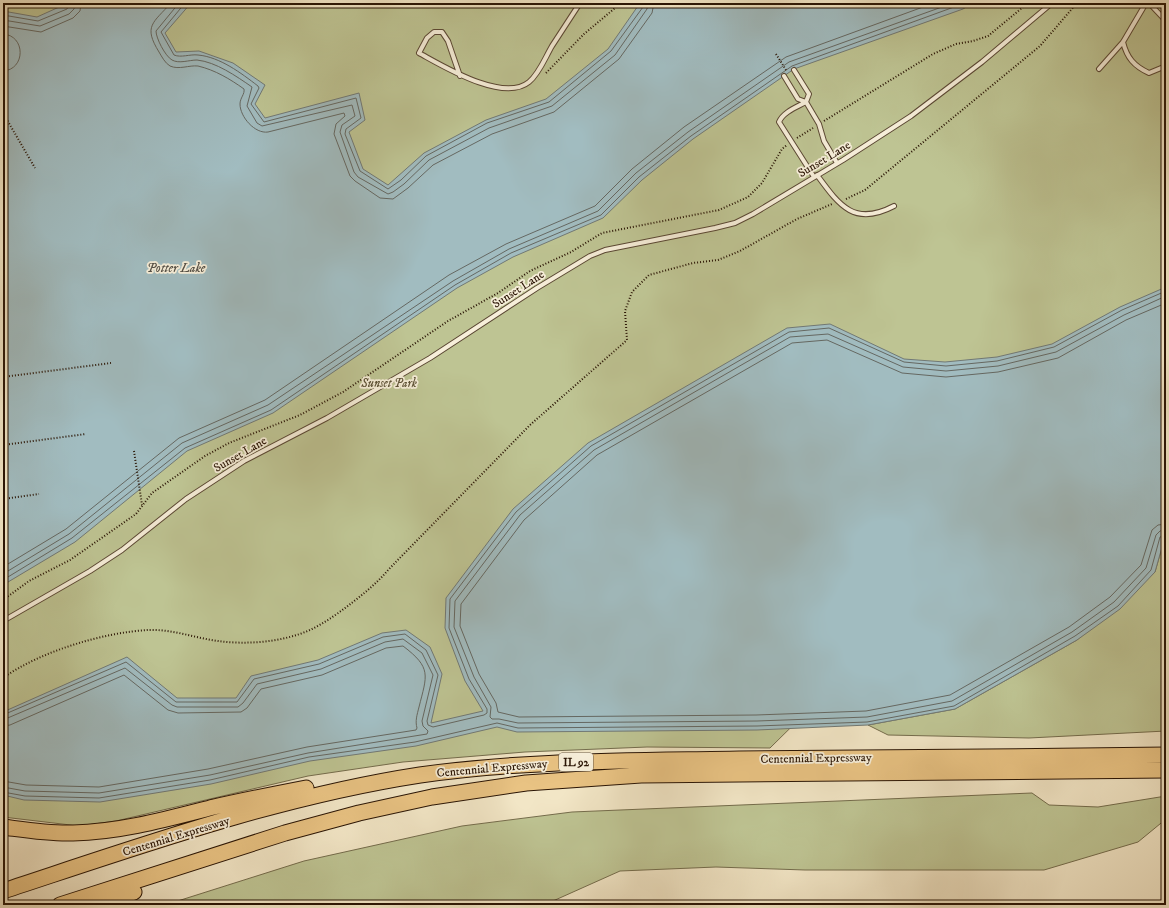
<svg xmlns="http://www.w3.org/2000/svg" width="1169" height="908" viewBox="0 0 1169 908" font-family="'IM FELL DW Pica',serif">
<style>
.green{fill:#bec493;stroke:#746c4c}
.water{fill:#a1bcc0;stroke:#717975}
.lines{fill:none;stroke-linecap:round;stroke-linejoin:round}
.shore{stroke:#656862;stroke-width:1}
.lane-casing{stroke:#5b4834;stroke-width:6}
.highway-casing{stroke:#291404;stroke-width:17}
.path{stroke:#291404;stroke-width:2;stroke-dasharray:1 2;stroke-linecap:butt}
.lane{stroke:#f7efda;stroke-width:4}
.highway{stroke:#e9c383;stroke-width:15}
.labels{text-anchor:middle;stroke-width:3.5;stroke-linejoin:round;paint-order:stroke}
.shield{fill:#f7efda;stroke:#675644;stroke-width:1}
.shield-label{font-size:11px;font-weight:bold;fill:#291404}
.street-label{font-size:12px;fill:#291404;stroke:#f7efda}
.park-label{font-size:12px;font-style:italic;fill:#5d5236;stroke:#f7efda}
.water-label{font-size:13px;font-style:italic;fill:#534f46;stroke:#f7efda}
</style>
<rect width="100%" height="100%" fill="#f2e6c6"/>
<filter id="stains"><feTurbulence type="fractalNoise" baseFrequency=".005" numOctaves="4"/><feColorMatrix values="0 0 0 0 .2 0 0 0 0 .09 0 0 0 0 .02 0 0 0 .5 -.17"/></filter>
<radialGradient id="worn" r=".72"><stop offset=".6" stop-color="#630" stop-opacity="0"/><stop offset="1" stop-color="#630" stop-opacity=".3"/></radialGradient>
<path class="green" d="M 3,3 L 1166,3 L 1166,492 L 1053,469 L 770,748 L 647,747 L 525,752 L 403,762 L 308,776 L 116,821 L 79,826 L 3,817 Z
M 1166,533 L 1166,731 L 1029,738 L 888,735 L 868,725 L 955,709 L 1077,640 L 1155,572 Z
M 1032,793 L 1049,805 L 1098,807 L 1166,796 L 1166,819 L 1138,842 L 1044,870 L 805,870 L 716,867 L 620,871 L 544,905 L 165,905 L 304,861 L 462,826 L 572,812 Z"/>
<path class="water" d="M 68,3 L 191,3 L 165,33 L 176,52 L 199,51 L 233,63 L 265,85 L 255,104 L 265,118 L 359,93 L 365,120 L 349,132 L 363,169 L 388,185 L 424,153 L 486,120 L 546,99 L 608,49 L 640,3 L 973,3 L 963,9 L 794,69 L 693,139 L 642,180 L 603,218 L 513,257 L 457,288 L 273,413 L 187,451 L 75,542 L 3,585 L 3,57 L 5,55 L 4,45 L 3,44 L 3,11 L 37,17 Z
M 1166,287 L 1166,533 L 1155,572 L 1120,609 L 1077,640 L 955,709 L 868,725 L 757,730 L 517,732 L 497,727 L 416,746 L 310,761 L 211,784 L 100,802 L 24,800 L 3,795 L 3,712 L 127,657 L 177,698 L 236,698 L 251,676 L 318,660 L 382,633 L 406,630 L 430,647 L 442,674 L 431,723 L 483,711 L 465,681 L 445,628 L 446,598 L 513,509 L 588,443 L 787,328 L 830,324 L 904,359 L 945,362 L 997,357 L 1052,344 L 1120,307 Z"/>
<g class="lines">
<path class="shore" d="M 171,3 C 153,23 143,26 159,52 C 162,57 165,63 170,66 C 179,70 189,65 198,66 C 215,70 230,79 244,89 C 245,94 240,98 240,104 C 240,117 255,134 268,132 L 344,113 L 345,116 L 336,124 L 334,134 L 350,176 L 355,181 L 380,198 L 393,199 L 408,188 L 433,165 L 492,134 L 554,112 L 619,59 L 652,13 L 654,3
M 179,3 L 156,31 C 156,38 165,56 172,60 C 179,64 189,60 197,60 C 216,62 236,76 252,87 L 247,106 L 257,123 L 262,126 L 352,105 L 355,116 L 342,125 L 340,132 L 354,172 L 358,177 L 388,194 L 393,192 L 404,184 L 429,160 L 489,128 L 552,106 L 615,55 L 647,9 L 648,3
M 185,3 L 161,32 L 174,55 C 181,58 190,54 198,55 C 220,57 241,73 258,86 L 259,88 L 251,104 L 264,122 L 356,98 L 361,118 L 346,129 L 345,134 L 360,171 L 388,189 L 401,180 L 426,156 L 487,123 L 549,102 L 611,51 L 643,7 L 643,3
M 3,15 L 38,21 L 67,9 L 70,3
M 3,20 L 40,26 L 69,14 L 74,9 L 75,3
M 3,26 L 41,32 L 73,18 L 80,11 L 81,3
M 3,34 C 26,35 26,70 3,71
M 1166,296 L 1124,315 L 1056,352 L 998,366 L 946,371 L 903,367 L 828,334 L 790,337 L 594,450 L 520,515 L 455,601 L 454,627 L 474,677 L 491,707 L 490,717 L 492,719 L 499,719 L 518,723 L 757,721 L 867,717 L 952,701 L 1072,632 L 1114,602 L 1146,568 L 1156,535 L 1160,531 L 1166,530
M 1166,303 L 1126,320 L 1058,358 L 998,372 L 946,377 L 902,373 L 827,340 L 792,343 L 597,455 L 524,520 L 461,604 L 460,626 L 479,674 L 496,703 L 498,712 L 519,717 L 756,715 L 866,711 L 950,695 L 1069,627 L 1110,597 L 1141,565 L 1152,530 L 1158,525 L 1166,524
M 3,567 L 66,529 L 179,438 L 265,400 L 449,275 L 506,244 L 595,206 L 632,169 L 684,127 L 786,57 L 934,3
M 3,574 L 69,534 L 182,443 L 268,405 L 453,281 L 509,249 L 598,211 L 636,173 L 688,132 L 789,62 L 953,3
M 3,580 L 72,538 L 185,448 L 271,410 L 455,285 L 511,253 L 601,215 L 639,177 L 691,136 L 792,66 L 965,3
M 3,715 L 126,662 L 176,702 L 237,702 L 254,679 L 319,664 L 383,637 L 405,634 L 426,650 L 438,675 L 427,721 L 428,725 L 433,727 L 484,715 L 487,713 L 487,709 L 469,679 L 449,628 L 450,599 L 516,512 L 591,446 L 789,332 L 829,328 L 904,362 L 946,366 L 997,361 L 1054,347 L 1122,310 L 1166,291
M 3,720 L 125,668 L 172,705 L 177,707 L 238,707 L 243,703 L 257,684 L 321,669 L 385,642 L 403,639 L 422,653 L 433,675 L 422,721 L 423,726 L 428,731 L 427,734 L 308,753 L 210,775 L 99,793 L 25,791 L 3,787
M 3,726 L 10,725 L 124,675 L 168,710 L 178,713 L 241,712 L 247,708 L 261,689 L 322,675 L 386,648 L 403,646 C 432,668 427,675 419,707 C 417,715 415,721 417,728 L 416,730 L 307,747 L 208,769 L 99,787 L 26,785 L 3,781
M 3,792 L 25,796 L 99,798 L 210,780 L 309,757 L 415,742 L 497,723 L 518,728 L 757,726 L 867,722 L 954,706 L 1075,636 L 1118,606 L 1151,570 L 1160,537 L 1166,535"/>
<g class="lane-casing">
<path id="lane" d="M 1149,3 L 1166,21
M 1123,42 C 1127,58 1134,66 1149,73 L 1166,66
M 1099,69 L 1123,42 L 1146,3
M 460,76 L 448,41 L 442,32 L 434,32 L 427,38 L 419,53 C 443,66 503,103 529,82 C 539,74 545,58 552,46 C 561,32 571,17 580,3
M 784,76 L 798,99 L 806,102 L 809,94 L 794,70
M 817,175 C 839,205 854,227 894,206
M 814,177 L 779,122 C 783,112 797,107 806,102 L 819,124 L 824,141 L 837,163
M 3,621 L 90,571 L 122,550 L 186,499 L 244,461 L 327,418 L 430,358 L 537,288 L 590,256 L 605,250 L 715,228 L 735,223 L 753,214 L 843,160 L 911,116 L 982,62 L 1052,3"/>
</g>
<g class="highway-casing">
<path id="highway" d="M 3,827 C 26,830 50,834 73,833 C 121,832 167,819 214,807 C 244,800 275,794 306,788
M 3,891 C 140,846 277,797 420,775 C 525,760 632,761 739,759 C 881,758 1024,757 1166,755
M 60,905 L 285,833 L 359,813 L 432,797 L 526,783 L 641,775 L 1166,770
M 100,905 L 134,892"/>
</g>
<path class="path" d="M 776,54 L 786,70
M 546,73 L 584,34 L 621,3
M 3,113 L 35,168
M 824,121 L 933,54 L 956,44 L 973,41 L 988,36 L 1028,3
M 797,138 L 813,128
M 846,199 L 865,190 L 1040,46 L 1077,3
M 3,377 L 111,363
M 3,445 L 86,434
M 134,451 L 142,505
M 3,499 L 39,494
M 3,600 L 29,581 L 70,560 L 136,514 L 152,493 L 205,456 L 229,443 L 300,415 L 343,392 L 448,321 L 498,293 L 530,271 L 571,252 L 602,233 L 719,210 L 748,197 L 762,183 L 782,149 L 787,145
M 3,678 C 39,652 104,632 149,630 C 172,629 195,638 218,641 C 247,645 283,642 310,630 C 325,623 340,612 353,602 C 367,591 378,582 389,569 L 530,425 L 627,340 L 625,311 L 632,292 L 649,275 L 693,263 L 718,260 L 740,251 L 797,219 L 832,204"/>
<use href="#lane" class="lane"/>
<use href="#highway" class="highway"/>
</g>
<g class="labels">
<rect class="shield" x="559" y="753" width="34" height="18" rx="3"/>
<g class="shield-label">
<text x="576" y="766">IL 92</text>
</g>
<g class="street-label">
<text transform="translate(824 159) rotate(-31)" y="4">Sunset Lane</text>
<text transform="translate(518 289) rotate(-33)" y="4">Sunset Lane</text>
<text transform="translate(240 454) rotate(-30)" y="4">Sunset Lane</text>
<text transform="translate(816 758) rotate(-1)" y="4">Centennial Expressway</text>
<text transform="translate(492 768) rotate(-5)" y="4">Centennial Expressway</text>
<text transform="translate(176 836) rotate(-17)" y="4">Centennial Expressway</text>
</g>
<g class="park-label">
<text x="389" y="387">Sunset Park</text>
</g>
<g class="water-label">
<text x="176" y="272">Potter Lake</text>
</g>
</g>
<rect width="1169" height="908" fill="none" stroke="#f2e6c6" stroke-width="16"/>
<rect x="4" y="4" width="1161" height="900" fill="none" stroke="#291404" stroke-width="2"/>
<rect x="8" y="8" width="1153" height="892" fill="none" stroke="#291404"/>
<rect width="100%" height="100%" filter="url(#stains)"/>
<rect width="100%" height="100%" fill="url(#worn)"/>
</svg>
